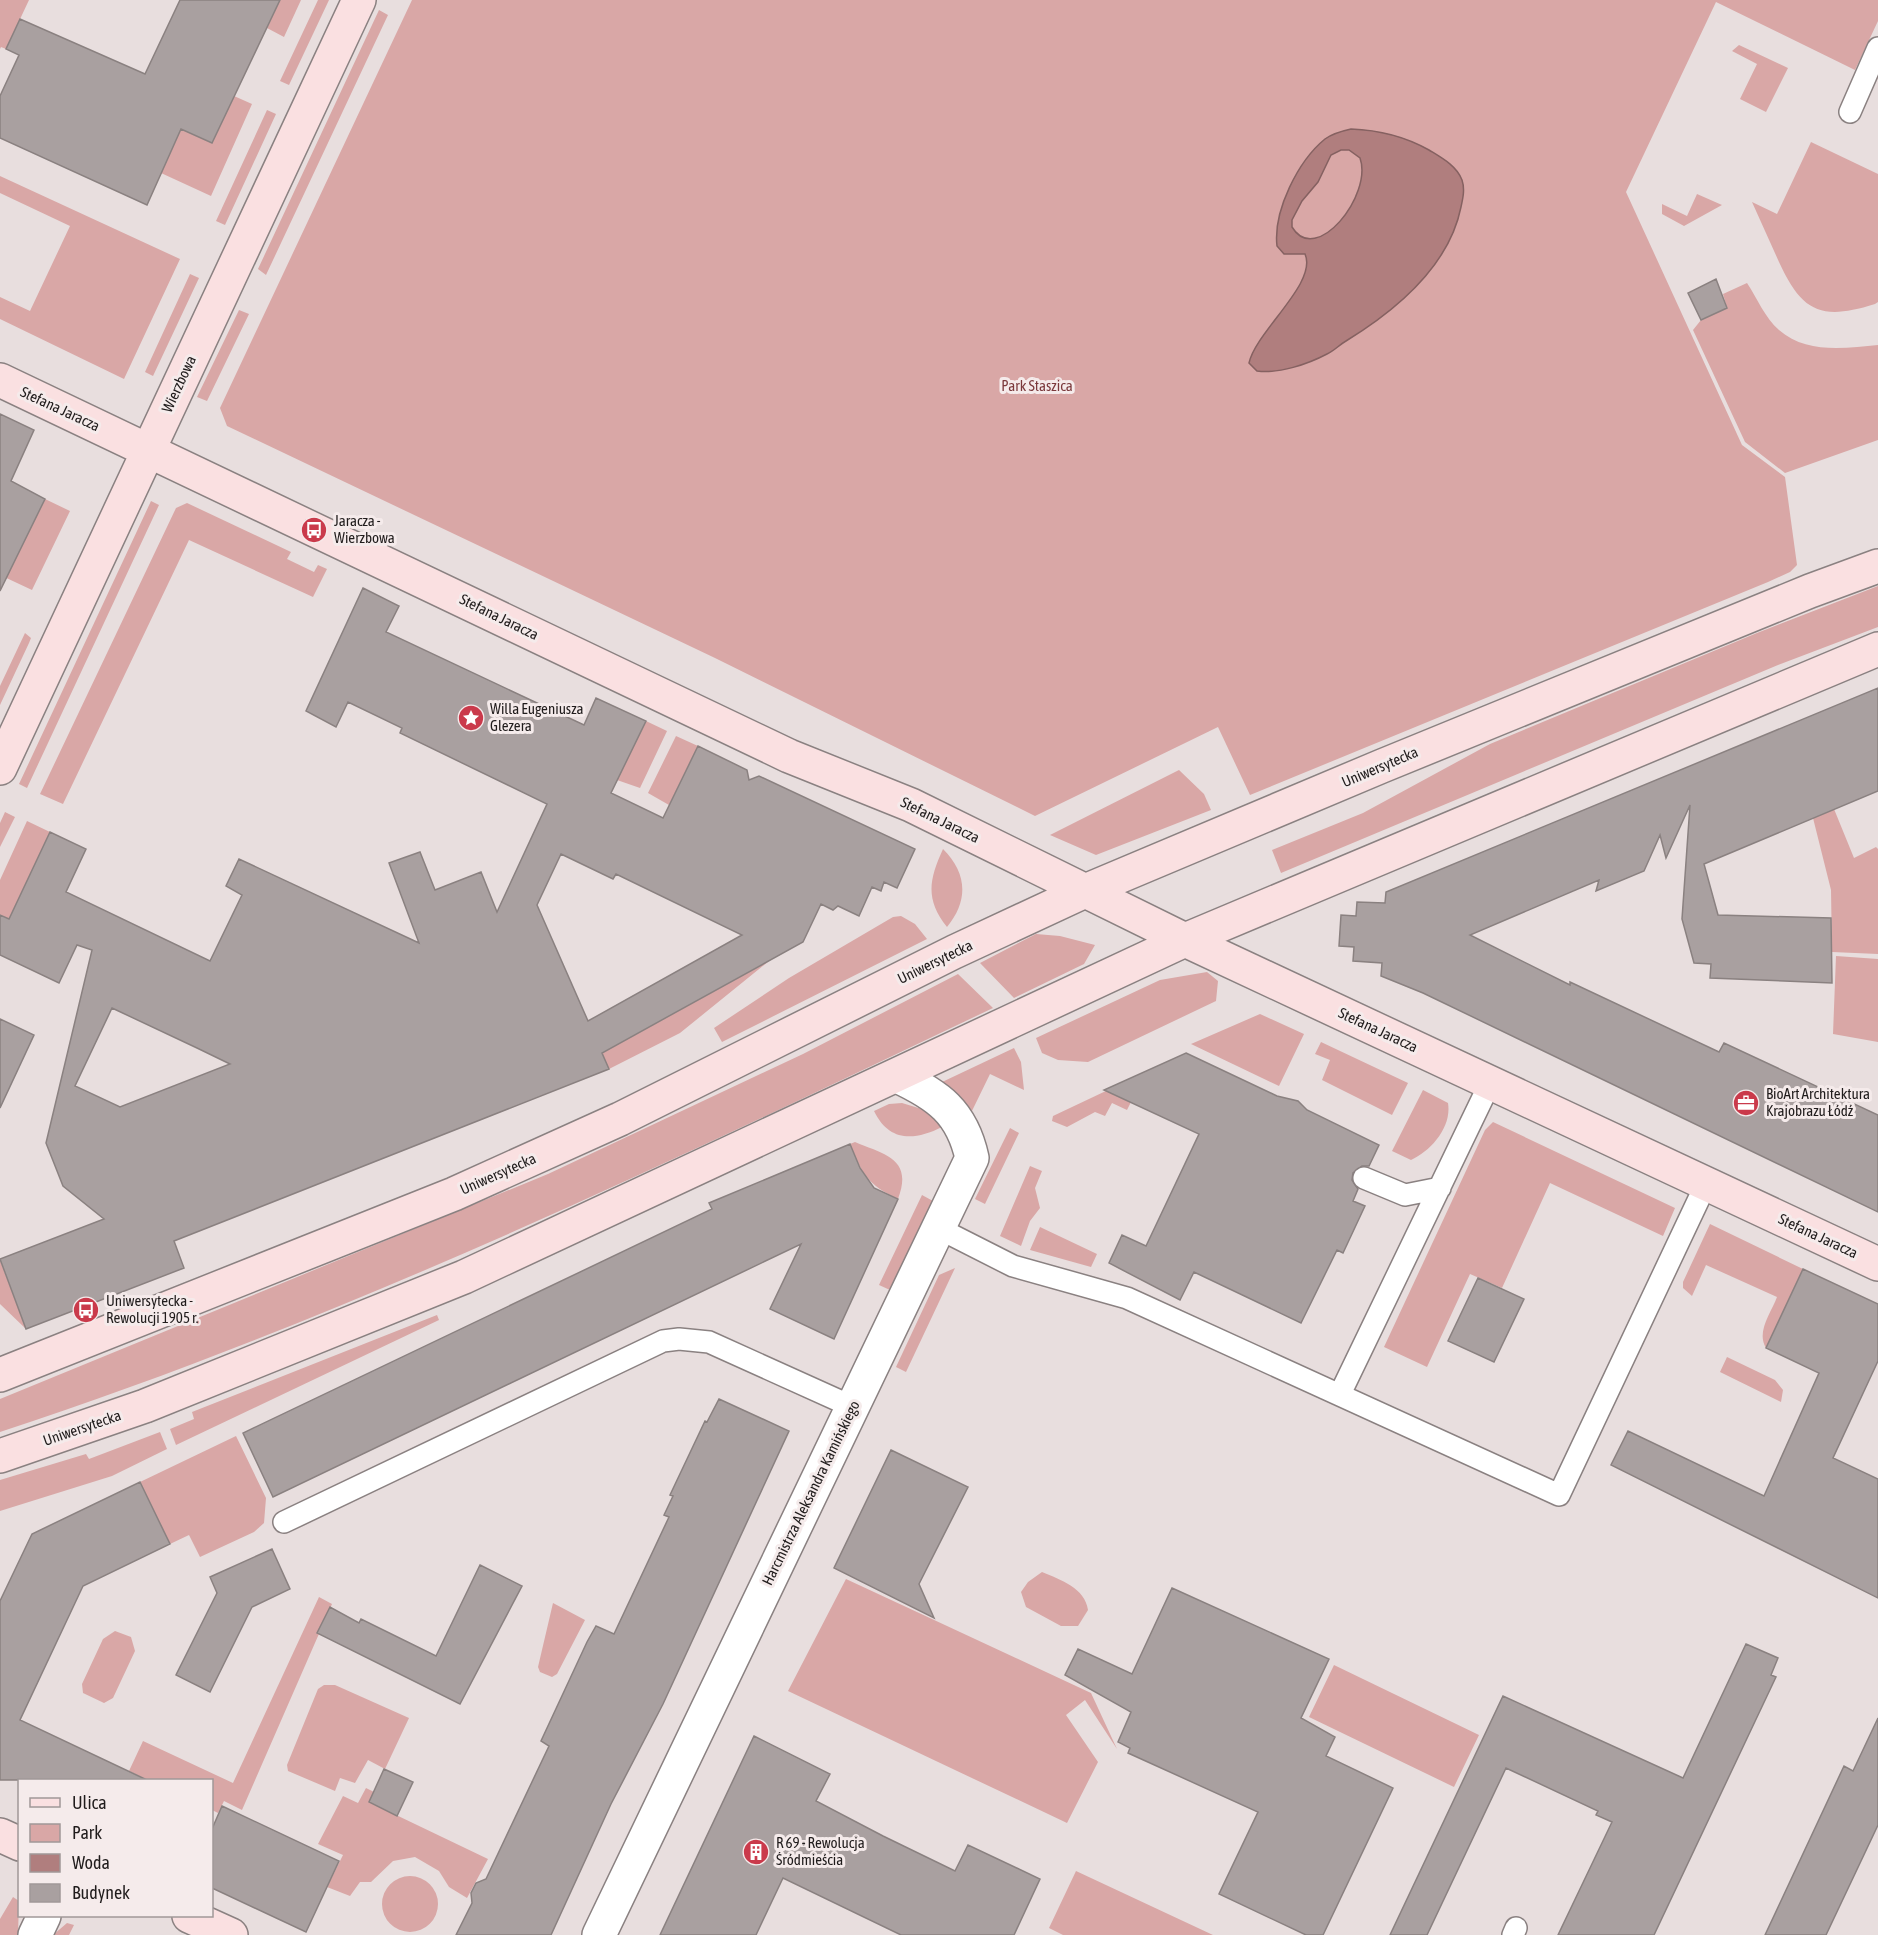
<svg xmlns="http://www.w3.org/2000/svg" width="1878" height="1935" viewBox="0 0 1878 1935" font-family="'Asap Condensed',sans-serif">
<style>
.green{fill:#d9a7a6}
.water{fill:#b07e7e;stroke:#856161;stroke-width:1.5;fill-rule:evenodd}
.building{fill:#a9a0a0;stroke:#8a8180;stroke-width:1.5;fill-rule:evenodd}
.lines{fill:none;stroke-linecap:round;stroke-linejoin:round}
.lane-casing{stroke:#8a8181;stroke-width:24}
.street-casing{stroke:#8a8181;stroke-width:36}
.secondary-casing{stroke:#8a8181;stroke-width:36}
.lane{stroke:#fff;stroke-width:21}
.street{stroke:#fff;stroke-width:33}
.secondary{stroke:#fae0e1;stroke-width:33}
.labels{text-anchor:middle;stroke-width:6;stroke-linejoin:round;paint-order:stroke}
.street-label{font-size:15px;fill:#201c1c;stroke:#f5ebeb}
.park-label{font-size:15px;fill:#7b393c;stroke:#f5ebeb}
.poi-label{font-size:15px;fill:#201c1c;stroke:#f5ebeb;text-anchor:start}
</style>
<rect width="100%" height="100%" fill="#e8dede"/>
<path class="green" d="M 0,0 L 29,0 L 6,49 L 1,47 L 0,49 Z
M 280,0 L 301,0 L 284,37 L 267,28 Z
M 318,0 L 329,0 L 289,85 L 280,81 Z
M 412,0 L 1878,0 L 1878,21 L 1855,70 L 1716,2 L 1626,192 L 1742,445 L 1785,477 L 1797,565 L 1790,572 L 1768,582 L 1250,795 L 1218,727 L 1035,816 L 715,658 L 227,426 L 220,408 Z
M 379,10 L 388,15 L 266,275 L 258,269 Z
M 1739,45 L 1788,68 L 1766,112 L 1740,99 L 1757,64 L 1732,51 Z
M 234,96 L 252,104 L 211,196 L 161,173 L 181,129 L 212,143 Z
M 267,110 L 276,114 L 225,225 L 216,221 Z
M 1811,142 L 1878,174 L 1878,302 L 1875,304 C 1821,321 1802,312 1779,262 C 1770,242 1761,222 1752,202 L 1777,214 Z
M 0,176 L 180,259 L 124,379 L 0,319 L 0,297 L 30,311 L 70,226 L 0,193 Z
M 1697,194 L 1722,205 L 1684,226 L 1662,214 L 1662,204 L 1687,216 Z
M 190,274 L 199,278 L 153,376 L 145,372 Z
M 1747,283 C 1757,298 1765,318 1779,330 C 1806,354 1845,348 1878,345 L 1878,440 L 1785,473 L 1745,442 L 1693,330 L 1701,320 L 1727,308 L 1723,294 Z
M 239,310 L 249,314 L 207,401 L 197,397 Z
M 45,499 L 70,511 L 32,590 L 0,575 L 0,560 L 12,566 Z
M 151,501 L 159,505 L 27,788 L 19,784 Z
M 187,503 L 291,552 L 287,559 L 314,572 L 318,565 L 327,569 L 313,597 L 189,540 L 63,804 L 40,794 L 176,508 Z
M 1878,586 L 1878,627 L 1778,665 L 1281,873 L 1272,850 L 1363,813 L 1490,744 L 1757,633 Z
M 25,633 L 31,638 L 29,643 L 0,705 L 0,686 Z
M 646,721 L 667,731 L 640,788 L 617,780 Z
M 676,736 L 698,746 L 669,805 L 648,793 Z
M 1179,770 L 1204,794 L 1211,810 L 1096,855 L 1050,835 Z
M 1834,809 L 1854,858 L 1876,847 L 1878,849 L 1878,954 L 1832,952 L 1831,890 L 1813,818 Z
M 5,812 L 15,817 L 0,847 L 0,823 Z
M 27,821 L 50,832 L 9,919 L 0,915 L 0,880 Z
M 943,849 C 967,873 969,900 947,927 C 925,899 929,880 943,849 Z
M 901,916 L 915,924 L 927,939 L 722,1042 L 714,1028 L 789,978 L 893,917 Z
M 1036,934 L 1060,936 L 1095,945 L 1084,964 L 1014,998 L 980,963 Z
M 1836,956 L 1878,959 L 1878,1042 L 1833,1034 Z
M 769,961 L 680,1033 L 609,1069 L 602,1053 Z
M 1207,972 L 1218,981 L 1216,1001 L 1088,1062 L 1058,1060 L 1042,1053 L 1036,1038 L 1160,980 Z
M 958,974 L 993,1008 C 668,1163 343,1320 0,1432 L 0,1399 L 548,1174 L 803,1054 Z
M 1260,1014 L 1304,1034 L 1279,1086 L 1191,1044 Z
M 1321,1042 L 1408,1083 L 1392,1115 L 1322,1080 L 1330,1060 L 1315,1054 Z
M 1014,1048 L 1021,1062 L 1024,1090 L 990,1074 L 970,1115 L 940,1083 Z
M 1127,1081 L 1126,1099 L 1131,1102 L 1127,1110 L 1112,1103 L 1105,1116 L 1095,1112 L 1067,1127 L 1052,1121 L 1053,1116 Z
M 1423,1090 L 1448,1103 C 1452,1127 1431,1151 1411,1160 L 1392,1151 Z
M 902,1103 L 925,1110 L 942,1127 C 914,1141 889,1142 874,1111 L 889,1104 Z
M 1493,1122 L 1675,1208 L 1663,1236 L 1550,1183 L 1502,1288 L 1470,1274 L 1427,1367 L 1384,1347 L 1485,1130 Z
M 1010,1128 L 1019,1133 L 985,1204 L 975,1199 Z
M 855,1142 C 886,1155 913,1159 898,1199 C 868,1185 862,1174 850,1144 Z
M 1030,1166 L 1042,1171 L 1035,1188 L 1040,1208 L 1030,1221 L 1021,1246 L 1000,1236 Z
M 922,1195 L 933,1201 L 890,1290 L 879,1285 Z
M 1710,1224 L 1803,1269 L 1766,1348 C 1756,1332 1771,1313 1777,1297 L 1706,1265 L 1692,1296 L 1683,1288 L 1683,1282 Z
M 1040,1227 L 1097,1254 L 1091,1267 L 1030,1250 Z
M 0,1260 L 26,1329 L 0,1304 Z
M 955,1268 L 906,1372 L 896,1367 L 939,1275 Z
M 437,1315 L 439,1320 L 176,1445 L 170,1429 L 194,1419 L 192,1412 Z
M 1727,1357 L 1775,1380 L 1783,1390 L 1781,1402 L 1720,1372 Z
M 160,1432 L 167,1449 L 112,1476 L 0,1511 L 0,1480 L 86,1454 L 89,1459 Z
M 236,1436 L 266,1498 L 264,1523 L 254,1532 L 200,1557 L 189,1535 L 170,1544 L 140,1482 Z
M 1042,1572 C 1061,1580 1085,1588 1088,1610 L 1078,1626 L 1061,1626 L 1026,1607 L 1021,1592 L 1028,1582 Z
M 846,1579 L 1091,1693 L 1117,1749 L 1085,1700 L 1066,1715 L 1098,1762 L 1067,1823 L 788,1691 Z
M 319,1597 L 332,1604 L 242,1810 L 224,1801 L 218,1813 L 212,1810 L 212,1780 L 148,1780 L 129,1771 L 143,1741 L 233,1783 Z
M 553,1603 L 585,1620 L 557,1674 L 552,1677 L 540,1672 L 538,1667 Z
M 115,1631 L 131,1637 L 135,1651 L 113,1698 L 104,1703 L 83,1693 L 82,1684 L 103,1639 Z
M 1334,1665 L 1479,1735 L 1454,1787 L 1309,1717 Z
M 324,1685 L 335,1685 L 409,1718 L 385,1769 L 368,1760 L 355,1783 L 340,1778 L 335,1791 L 288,1771 L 287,1765 L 318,1689 Z
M 366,1788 L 374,1792 L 369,1802 L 488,1859 L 467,1898 L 449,1887 L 439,1871 L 415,1857 L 393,1861 L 371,1882 L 360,1882 L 350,1896 L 327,1887 L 343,1855 L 318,1844 L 343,1796 L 358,1803 Z
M 1076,1871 L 1213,1935 L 1063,1935 L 1049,1928 Z
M382 1904a28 28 0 1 1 56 0a28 28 0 1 1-56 0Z
M 13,1897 L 19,1901 L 18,1935 L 0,1935 L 0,1919 Z
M 67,1923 L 74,1925 L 69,1935 L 53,1935 Z"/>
<path class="water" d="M 1351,129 C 1380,130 1404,136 1429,150 C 1442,158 1457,166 1462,180 C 1465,189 1463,198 1461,207 C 1449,267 1395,311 1346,341 C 1339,345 1334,351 1327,354 C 1308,364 1279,374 1257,371 L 1249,363 C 1256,331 1318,283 1305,254 L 1284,254 L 1277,246 C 1273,211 1298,161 1325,139 C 1333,133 1342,131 1351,129 ZM 1341,150 L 1349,150 L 1360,158 C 1373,195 1316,267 1292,227 L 1292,220 L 1302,201 L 1318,182 L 1331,155 Z"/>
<path class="building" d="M 180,0 L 280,0 L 212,143 L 181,129 L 147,205 L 0,138 L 0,96 L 19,55 L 6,49 L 20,19 L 145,74 Z
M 1716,279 L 1727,308 L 1701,320 L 1688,293 Z
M 0,414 L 34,430 L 11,481 L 45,499 L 0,591 Z
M 363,588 L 399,606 L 386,632 L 584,725 L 596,698 L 646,721 L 611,793 L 663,818 L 698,746 L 747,770 L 749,780 L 759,776 L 915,849 L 897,888 L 884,882 L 881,891 L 872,887 L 859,916 L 838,906 L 833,910 L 821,904 L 803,942 L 602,1053 L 609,1069 L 174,1241 L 184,1268 L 26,1329 L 0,1259 L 104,1219 L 63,1186 L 46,1143 L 92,950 L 77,945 L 59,983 L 0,955 L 0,915 L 9,919 L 50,832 L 86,849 L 66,892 L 210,961 L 242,895 L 226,886 L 239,859 L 419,943 L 389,863 L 420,852 L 435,890 L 481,872 L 497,912 L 547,804 L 400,733 L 402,728 L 348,702 L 336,727 L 306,711 ZM 561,854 L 613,879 L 616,874 L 742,935 L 588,1021 L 537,905 ZM 112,1008 L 197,1048 L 230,1064 L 120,1107 L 75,1086 Z
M 1878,688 L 1878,791 L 1704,864 L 1718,915 L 1831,918 L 1832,983 L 1710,978 L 1711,964 L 1694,963 L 1682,919 L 1690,805 L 1666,858 L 1660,835 L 1644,871 L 1596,891 L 1599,880 L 1470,935 L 1570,985 L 1570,982 L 1719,1052 L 1724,1043 L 1878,1115 L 1878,1212 L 1423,993 L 1381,976 L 1382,963 L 1353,961 L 1354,947 L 1339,946 L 1341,915 L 1356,916 L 1357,902 L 1385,903 L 1386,892 Z
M 0,1019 L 34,1035 L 0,1108 Z
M 1186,1053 L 1277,1096 L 1298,1101 L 1307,1110 L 1379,1145 L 1369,1166 L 1362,1166 L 1353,1173 L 1352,1180 L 1358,1189 L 1353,1201 L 1365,1206 L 1343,1253 L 1337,1250 L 1301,1323 L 1194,1272 L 1180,1300 L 1109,1263 L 1122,1235 L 1146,1246 L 1199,1134 L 1104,1090 Z
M 850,1144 L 860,1168 L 874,1188 L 898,1199 L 834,1339 L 770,1309 L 801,1244 L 273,1497 L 243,1433 L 712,1209 L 709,1203 Z
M 1803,1269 L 1878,1304 L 1878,1361 L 1833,1458 L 1878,1479 L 1878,1598 L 1611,1465 L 1628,1431 L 1764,1496 L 1819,1373 L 1766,1348 Z
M 1478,1278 L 1524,1299 L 1494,1362 L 1448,1341 Z
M 719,1399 L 789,1431 L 663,1704 L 611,1804 L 551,1935 L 456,1935 L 472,1903 L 471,1893 L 476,1883 L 486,1879 L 549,1746 L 541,1741 L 587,1642 L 596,1626 L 614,1634 L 669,1517 L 664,1515 L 673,1496 L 670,1495 L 705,1421 L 707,1422 Z
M 891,1450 L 968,1487 L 919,1584 L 934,1618 L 834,1568 Z
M 140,1482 L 170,1544 L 83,1586 L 20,1720 L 147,1780 L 0,1780 L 0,1601 L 32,1534 Z
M 272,1549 L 290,1589 L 252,1607 L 210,1692 L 176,1675 L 217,1593 L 210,1577 Z
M 480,1565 L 522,1586 L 460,1704 L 317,1633 L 330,1607 L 359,1623 L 361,1619 L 436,1656 Z
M 1172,1588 L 1329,1659 L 1301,1718 L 1335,1737 L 1326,1756 L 1393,1788 L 1323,1935 L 1306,1935 L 1219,1894 L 1258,1812 L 1128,1753 L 1130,1748 L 1118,1742 L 1131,1712 L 1065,1675 L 1078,1649 L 1132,1674 Z
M 1746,1644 L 1778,1658 L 1771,1675 L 1776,1677 L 1654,1935 L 1558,1935 L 1612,1822 L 1596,1815 L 1598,1811 L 1506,1768 L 1427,1935 L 1390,1935 L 1503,1696 L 1683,1778 Z
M 1878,1718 L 1878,1825 L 1826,1935 L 1765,1935 L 1844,1766 L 1853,1771 Z
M 754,1736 L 830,1774 L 816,1801 L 883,1836 L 955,1871 L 968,1845 L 1040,1879 L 1014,1935 L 901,1935 L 783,1878 L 756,1935 L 660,1935 Z
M 384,1769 L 413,1782 L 397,1816 L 369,1802 Z
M 222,1806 L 339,1861 L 306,1932 L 212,1888 L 212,1829 Z"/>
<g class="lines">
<g class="lane-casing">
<path id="lane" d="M 1850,112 L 1878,48
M 1364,1178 L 1405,1195 L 1440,1188
M 940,1229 L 1013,1266 L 1127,1298 L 1559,1495 L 1706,1184
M 1340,1394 L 1490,1083
M 284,1522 L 663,1341 L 679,1339 L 709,1342 L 853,1407
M 1513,1935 L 1516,1928"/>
</g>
<g class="street-casing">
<path id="street" d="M 35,1935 L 44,1916
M 599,1935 L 972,1158 C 962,1112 938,1095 897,1076"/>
</g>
<g class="secondary-casing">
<path id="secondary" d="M 0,380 L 789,756 L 911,805 L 1185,940 L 1878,1264
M 0,768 L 359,0
M 0,1375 L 454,1194 L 620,1119 L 954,952 L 1085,891 L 1382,766 L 1810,591 L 1878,566
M 0,1456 L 145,1406 L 464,1277 L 1185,940 L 1878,649
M 0,1835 L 20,1844
M 189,1916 L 231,1935"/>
</g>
<use href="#lane" class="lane"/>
<use href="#street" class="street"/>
<use href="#secondary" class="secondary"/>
</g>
<defs>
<g id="bus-disc" transform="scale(1.35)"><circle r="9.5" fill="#ca3a4b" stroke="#f5ebeb"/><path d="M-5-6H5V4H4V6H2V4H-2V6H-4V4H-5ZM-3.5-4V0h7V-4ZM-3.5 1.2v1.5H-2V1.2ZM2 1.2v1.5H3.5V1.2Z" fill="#fff"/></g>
<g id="sight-disc" transform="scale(1.35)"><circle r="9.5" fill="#ca3a4b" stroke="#f5ebeb"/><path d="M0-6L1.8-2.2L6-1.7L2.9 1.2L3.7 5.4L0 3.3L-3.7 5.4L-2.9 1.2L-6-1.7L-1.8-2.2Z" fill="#fff"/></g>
<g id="office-disc" transform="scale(1.35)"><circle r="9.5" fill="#ca3a4b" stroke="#f5ebeb"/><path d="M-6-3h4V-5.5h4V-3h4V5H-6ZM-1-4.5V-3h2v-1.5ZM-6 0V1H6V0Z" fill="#fff"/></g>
<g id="building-disc" transform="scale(1.35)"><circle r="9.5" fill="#ca3a4b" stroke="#f5ebeb"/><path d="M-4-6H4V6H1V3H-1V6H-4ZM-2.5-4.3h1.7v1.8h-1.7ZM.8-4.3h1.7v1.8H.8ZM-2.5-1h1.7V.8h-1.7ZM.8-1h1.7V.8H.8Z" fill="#fff"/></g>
</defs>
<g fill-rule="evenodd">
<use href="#bus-disc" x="314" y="530"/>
<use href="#sight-disc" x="471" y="718"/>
<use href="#office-disc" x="1746" y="1103"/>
<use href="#bus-disc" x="86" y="1310"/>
<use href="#building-disc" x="756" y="1852"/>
</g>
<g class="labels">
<g class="street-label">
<text transform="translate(179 384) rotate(-65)" y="5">Wierzbowa</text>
<text transform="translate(60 409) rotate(25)" y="5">Stefana Jaracza</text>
<text transform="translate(499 617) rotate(26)" y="5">Stefana Jaracza</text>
<text transform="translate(1380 767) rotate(-23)" y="5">Uniwersytecka</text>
<text transform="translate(940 820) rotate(26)" y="5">Stefana Jaracza</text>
<text transform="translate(935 962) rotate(-26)" y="5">Uniwersytecka</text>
<text transform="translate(1378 1030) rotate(25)" y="5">Stefana Jaracza</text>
<text transform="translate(498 1174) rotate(-24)" y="5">Uniwersytecka</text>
<text transform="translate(1818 1236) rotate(25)" y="5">Stefana Jaracza</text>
<text transform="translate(82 1428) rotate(-19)" y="5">Uniwersytecka</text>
<text transform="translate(811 1493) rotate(-64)" y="5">Harcmistrza Aleksandra Kamińskiego</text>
</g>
<g class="park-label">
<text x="1037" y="391">Park Staszica</text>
</g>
<g class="poi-label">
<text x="334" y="526">Jaracza -<tspan x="334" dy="17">Wierzbowa</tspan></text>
<text x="490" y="714">Willa Eugeniusza<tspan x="490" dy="17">Glezera</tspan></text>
<text x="1766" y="1099">BioArt Architektura<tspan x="1766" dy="17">Krajobrazu Łódź</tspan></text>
<text x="106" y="1306">Uniwersytecka -<tspan x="106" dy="17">Rewolucji 1905 r.</tspan></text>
<text x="776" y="1848">R 69 - Rewolucja<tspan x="776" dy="17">Śródmieścia</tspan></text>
</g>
</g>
<rect x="18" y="1779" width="195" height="138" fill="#f5ebeb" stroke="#a09898" stroke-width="1.5"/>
<rect x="30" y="1798" width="30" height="9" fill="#fae0e1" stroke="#a09898" stroke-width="1.5"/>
<text x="72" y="1809" font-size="18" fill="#201c1c">Ulica</text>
<rect x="30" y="1824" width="30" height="18" fill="#d9a7a6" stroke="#a09898" stroke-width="1.5"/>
<text x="72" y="1839" font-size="18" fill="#201c1c">Park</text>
<rect x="30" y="1854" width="30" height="18" fill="#b07e7e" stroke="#a09898" stroke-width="1.5"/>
<text x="72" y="1869" font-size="18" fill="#201c1c">Woda</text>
<rect x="30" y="1884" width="30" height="18" fill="#a9a0a0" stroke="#a09898" stroke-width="1.5"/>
<text x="72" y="1899" font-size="18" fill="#201c1c">Budynek</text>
</svg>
